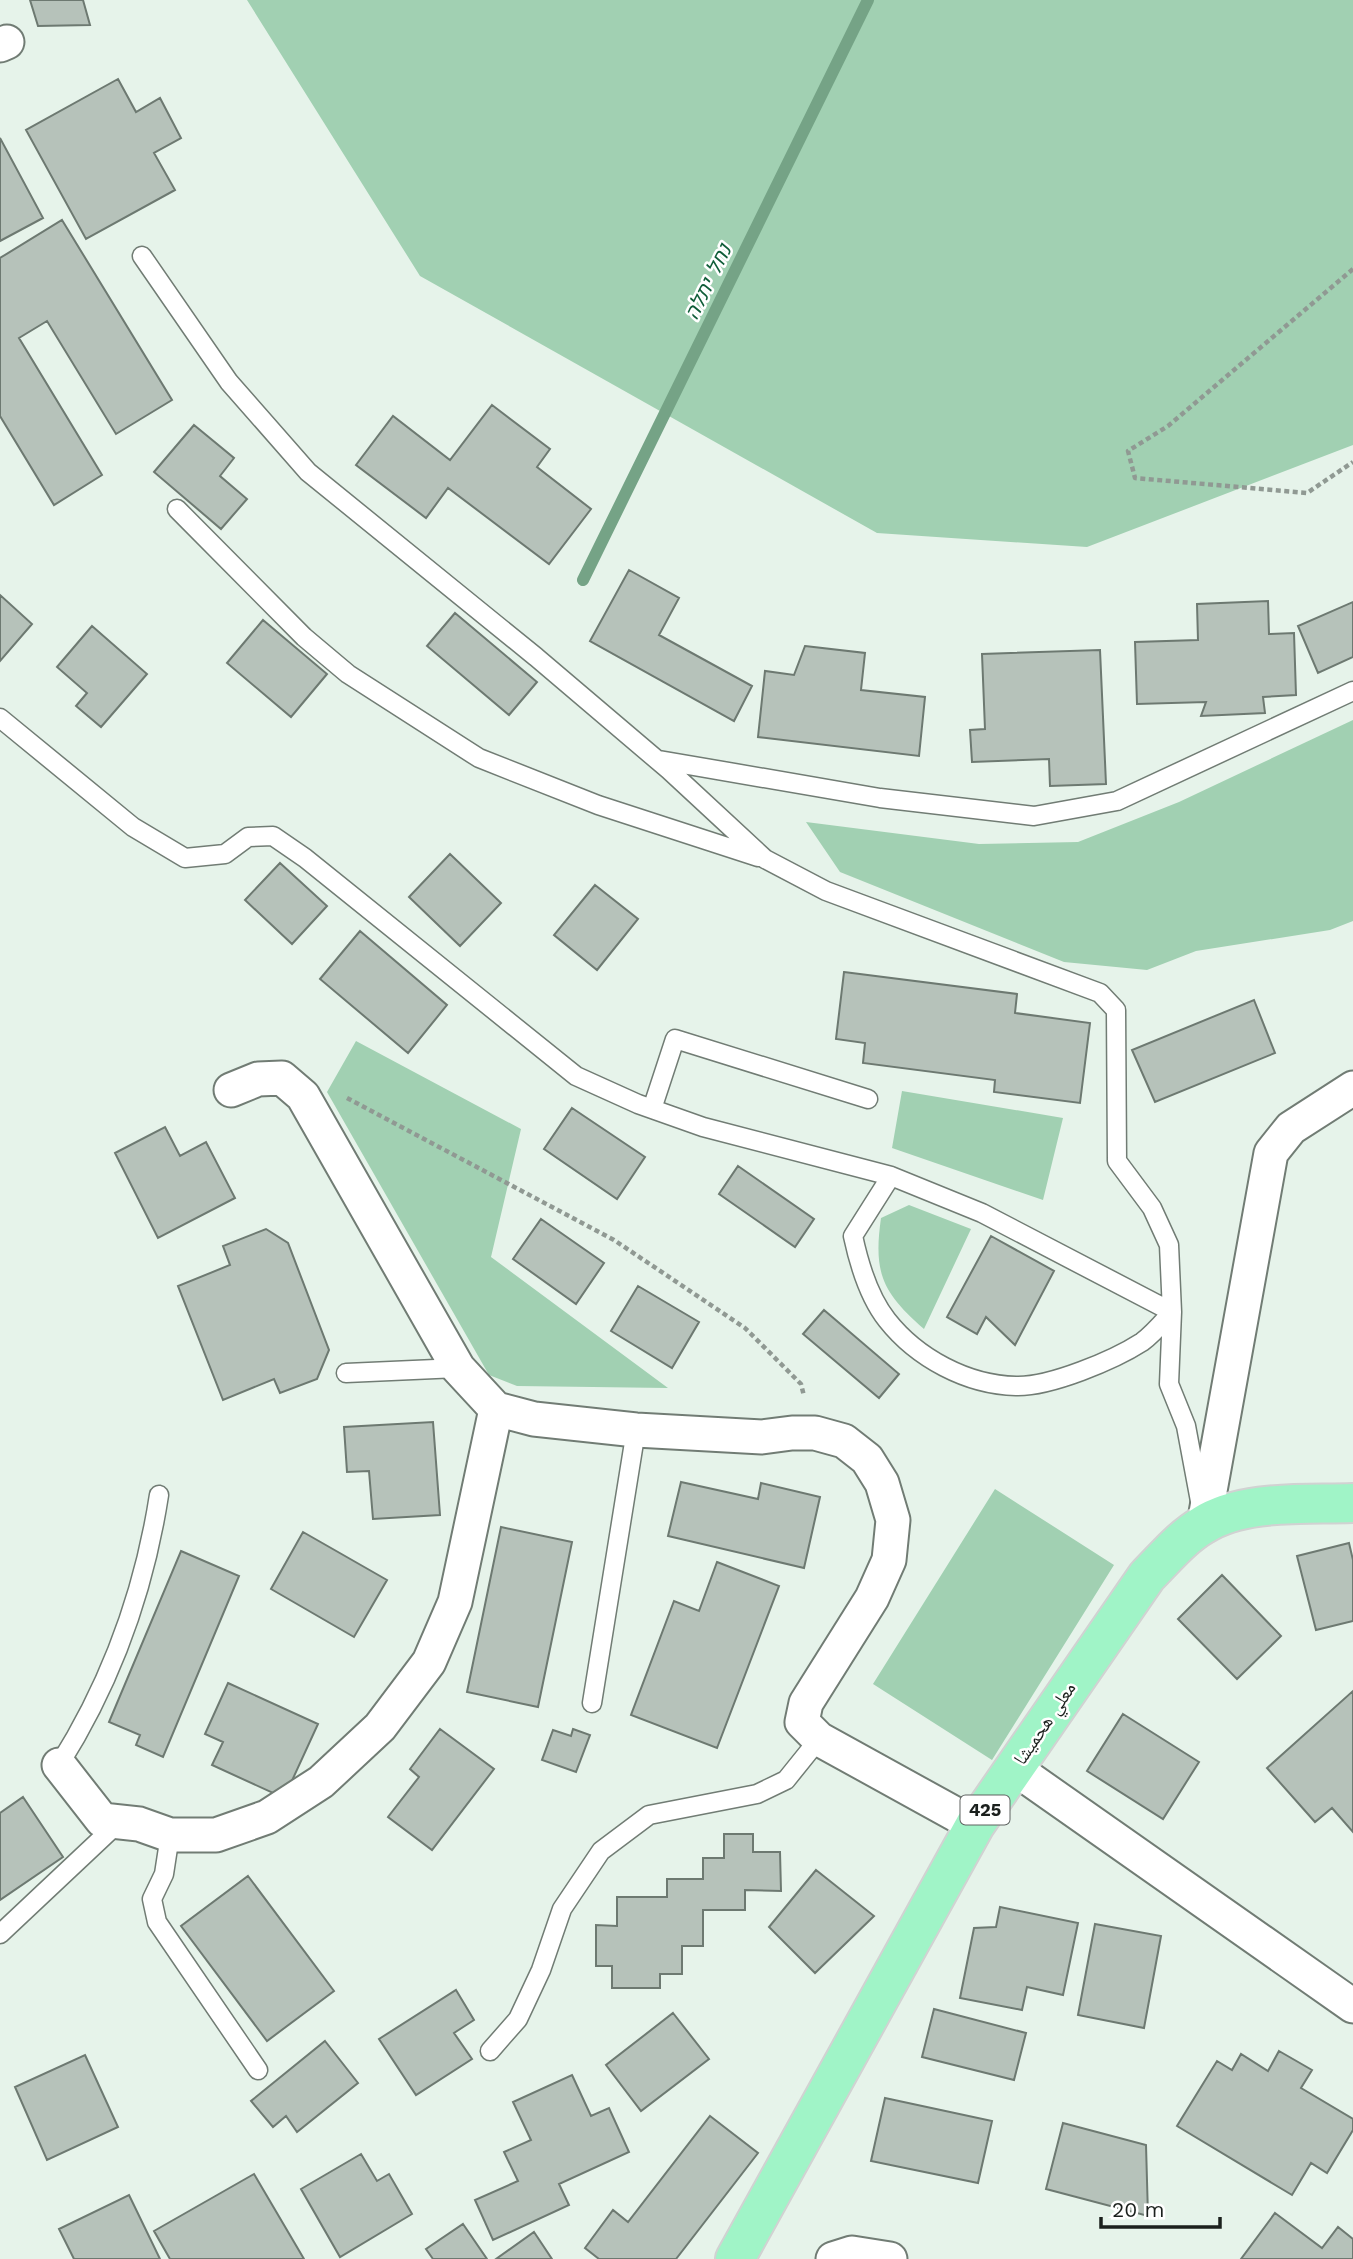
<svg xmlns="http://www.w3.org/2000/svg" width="1353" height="2259" viewBox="0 0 1353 2259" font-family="'Work Sans','Noto Naskh Arabic',Heebo,sans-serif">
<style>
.green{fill:#a1d0b2}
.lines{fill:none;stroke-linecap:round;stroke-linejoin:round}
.stream{stroke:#75a386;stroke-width:12}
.building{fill:#b6c2ba;stroke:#6d7971;stroke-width:2}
.service-casing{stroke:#717c74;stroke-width:21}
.minor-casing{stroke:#717c74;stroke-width:37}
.primary-casing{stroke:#d1d2d2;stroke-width:42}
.path{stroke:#909993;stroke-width:4.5;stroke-dasharray:5 3.5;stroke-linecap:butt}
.service{stroke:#fff;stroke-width:18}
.minor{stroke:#fff;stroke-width:33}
.primary{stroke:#a0f4c7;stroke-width:38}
.labels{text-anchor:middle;stroke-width:5;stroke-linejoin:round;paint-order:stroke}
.shield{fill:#fff;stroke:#5f6361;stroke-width:2}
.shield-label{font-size:18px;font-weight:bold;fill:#1b201d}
.street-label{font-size:19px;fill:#1b201d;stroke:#fff}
.water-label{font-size:21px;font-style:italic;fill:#0f5d38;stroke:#fff}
</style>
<rect width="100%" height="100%" fill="#e6f3ea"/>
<path class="green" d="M 247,0 L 1353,0 L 1353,445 L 1087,547 L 877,533 L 420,276 Z
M 1353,720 L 1353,921 L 1330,930 L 1196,951 L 1147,970 L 1064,962 L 840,872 L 806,822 L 979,844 L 1078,842 L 1179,802 Z
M 356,1041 L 521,1129 L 491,1257 L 668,1388 L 517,1386 L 489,1375 L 327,1092 Z
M 902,1091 L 1063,1118 L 1043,1200 L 892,1148 Z
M 909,1205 L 971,1229 L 924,1329 C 883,1293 873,1274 881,1218 Z
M 995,1489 L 1114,1565 L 992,1760 L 873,1684 Z"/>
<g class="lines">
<path class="stream" d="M 583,580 L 868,0"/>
</g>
<path class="building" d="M 30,0 L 83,0 L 90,25 L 38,26 Z
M 118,79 L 136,112 L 160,98 L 181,138 L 154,153 L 175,190 L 86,239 L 26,130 Z
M 0,138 L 43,218 L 0,241 Z
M 62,220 L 172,400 L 116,434 L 47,321 L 19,338 L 102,475 L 54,505 L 0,416 L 0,258 Z
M 492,405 L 550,449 L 537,467 L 591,509 L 549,564 L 448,488 L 426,518 L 356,465 L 393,416 L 450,460 Z
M 194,425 L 234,458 L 220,476 L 247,499 L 221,529 L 154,472 Z
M 629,570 L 679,598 L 659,635 L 752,686 L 734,721 L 590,641 Z
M 0,595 L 32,624 L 0,661 Z
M 1268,601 L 1269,634 L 1294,633 L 1296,695 L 1263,697 L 1265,713 L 1201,716 L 1206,702 L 1137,704 L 1135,642 L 1198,640 L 1197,604 Z
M 1353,602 L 1353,657 L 1318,673 L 1298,626 Z
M 455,613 L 537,682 L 509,715 L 427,646 Z
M 263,620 L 327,674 L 291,717 L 227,663 Z
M 92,626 L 147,674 L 101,727 L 76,706 L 87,693 L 57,667 Z
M 805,646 L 865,653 L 861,690 L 925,697 L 919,756 L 758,737 L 765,671 L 794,675 Z
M 1100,650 L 1106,784 L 1050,786 L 1049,759 L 972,762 L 970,730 L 985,729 L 982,654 Z
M 450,854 L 501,903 L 460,946 L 409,897 Z
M 280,863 L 327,906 L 292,944 L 245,900 Z
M 595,885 L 638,919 L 597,970 L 554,935 Z
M 360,931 L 447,1005 L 408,1053 L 320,979 Z
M 844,972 L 1017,994 L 1015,1013 L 1090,1023 L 1080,1103 L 994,1092 L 995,1080 L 863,1063 L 865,1043 L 836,1039 Z
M 1254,1000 L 1275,1053 L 1155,1102 L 1132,1050 Z
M 572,1108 L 645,1157 L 617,1199 L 544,1149 Z
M 165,1127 L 180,1156 L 206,1142 L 235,1198 L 158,1238 L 115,1153 Z
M 738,1166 L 814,1219 L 795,1247 L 719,1194 Z
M 541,1219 L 604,1263 L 576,1304 L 513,1259 Z
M 266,1229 L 288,1243 L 329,1350 L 317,1379 L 280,1393 L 274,1379 L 223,1400 L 178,1286 L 230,1265 L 223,1246 Z
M 991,1236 L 1054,1271 L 1015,1345 L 986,1317 L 977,1334 L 947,1317 Z
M 638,1286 L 699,1322 L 672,1368 L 611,1331 Z
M 824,1310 L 899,1374 L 879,1398 L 803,1334 Z
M 433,1422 L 440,1515 L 373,1519 L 369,1471 L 347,1472 L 344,1427 Z
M 681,1482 L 758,1499 L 761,1483 L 820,1497 L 804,1568 L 668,1536 Z
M 501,1527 L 572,1542 L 538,1707 L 467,1692 Z
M 303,1532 L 387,1580 L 354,1637 L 271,1589 Z
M 1349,1543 L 1353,1560 L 1353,1621 L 1316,1630 L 1297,1556 Z
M 181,1551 L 239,1576 L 163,1757 L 136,1745 L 140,1735 L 109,1722 Z
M 717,1562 L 779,1586 L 717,1748 L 631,1715 L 674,1601 L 699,1611 Z
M 1222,1575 L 1281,1636 L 1237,1679 L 1178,1619 Z
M 228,1683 L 318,1724 L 284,1798 L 212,1765 L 223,1742 L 205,1734 Z
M 1353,1691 L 1353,1832 L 1332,1808 L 1315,1822 L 1267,1768 Z
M 1123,1714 L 1199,1762 L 1163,1819 L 1087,1771 Z
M 440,1729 L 494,1769 L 432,1850 L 388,1817 L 419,1777 L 410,1769 Z
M 573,1729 L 590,1735 L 576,1772 L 542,1760 L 553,1730 L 571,1736 Z
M 23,1797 L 63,1857 L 0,1900 L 0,1813 Z
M 724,1834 L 753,1834 L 753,1852 L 780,1852 L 781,1891 L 745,1890 L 745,1910 L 703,1910 L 703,1946 L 682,1946 L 682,1974 L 660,1974 L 660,1988 L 612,1988 L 612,1966 L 596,1966 L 596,1925 L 617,1926 L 617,1897 L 667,1897 L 667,1879 L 703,1879 L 703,1858 L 724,1858 Z
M 816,1870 L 874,1916 L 815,1973 L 769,1927 Z
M 248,1876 L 334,1991 L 267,2041 L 181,1926 Z
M 1000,1907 L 1078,1923 L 1063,1995 L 1027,1987 L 1022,2010 L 960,1998 L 974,1928 L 996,1927 Z
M 1095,1924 L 1161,1936 L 1144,2028 L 1078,2015 Z
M 456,1990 L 474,2020 L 454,2033 L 472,2059 L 416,2095 L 379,2039 Z
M 934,2009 L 1026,2033 L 1014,2080 L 922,2057 Z
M 673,2013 L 709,2059 L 641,2111 L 606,2065 Z
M 325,2041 L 358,2083 L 297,2132 L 286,2116 L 273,2127 L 251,2101 Z
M 1279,2051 L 1312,2070 L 1301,2088 L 1353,2119 L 1353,2130 L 1327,2173 L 1311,2163 L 1292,2195 L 1177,2126 L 1217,2061 L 1232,2070 L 1241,2054 L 1268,2071 Z
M 85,2055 L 118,2127 L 47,2160 L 15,2087 Z
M 572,2075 L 591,2116 L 609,2108 L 629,2152 L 559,2184 L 569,2205 L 493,2240 L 475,2200 L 518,2181 L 504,2152 L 531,2140 L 513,2102 Z
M 885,2098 L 992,2121 L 978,2183 L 871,2161 Z
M 710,2116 L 758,2153 L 676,2259 L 599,2259 L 585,2248 L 613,2210 L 628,2222 Z
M 1063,2123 L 1146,2145 L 1148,2216 L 1046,2189 Z
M 361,2154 L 377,2181 L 389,2174 L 412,2214 L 340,2257 L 301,2189 Z
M 254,2174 L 304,2259 L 170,2259 L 154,2231 Z
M 129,2195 L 160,2259 L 74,2259 L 59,2229 Z
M 1275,2213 L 1322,2248 L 1338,2227 L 1353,2239 L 1353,2259 L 1241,2259 Z
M 463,2224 L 487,2259 L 433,2259 L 426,2249 Z
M 534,2232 L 552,2259 L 496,2259 Z"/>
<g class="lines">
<g class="service-casing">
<path id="service" d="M 142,256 L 229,382 L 308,472 L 536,657 L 669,770 L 765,859 L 826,891 L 1100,993 L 1116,1010 L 1117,1161 L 1152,1208 L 1169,1245 L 1172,1312 L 1169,1384 L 1186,1426 L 1200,1501
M 177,509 L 304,637 L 348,674 L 479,758 L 598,805 L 758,857
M 0,718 L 133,827 L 185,858 L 225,854 L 248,837 L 273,836 L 305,858 L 576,1076 L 638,1104 L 703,1127 L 891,1176 L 982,1213 L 1172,1312 C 1163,1322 1153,1334 1142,1342 C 1114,1360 1050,1387 1016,1386 C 967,1385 917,1358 887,1320 C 868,1296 859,1264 853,1236 L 891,1176
M 659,760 L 880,798 L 1034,816 L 1117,801 L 1353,691
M 652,1109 L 675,1039 L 868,1099
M 346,1373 L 458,1368
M 592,1703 L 636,1430
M 59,1765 C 112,1681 144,1592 159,1495
M 170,1835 L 164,1874 L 152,1899 L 157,1922 L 258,2070
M 0,1934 L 117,1824
M 490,2051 L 518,2019 L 541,1970 L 562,1909 L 601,1851 L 649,1815 L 757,1794 L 786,1780 L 819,1739"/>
</g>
<g class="minor-casing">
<path id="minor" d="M 0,45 L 7,42
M 231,1090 L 258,1079 L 282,1078 L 303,1096 L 458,1368 L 496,1409 L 534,1419 L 636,1430 L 762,1437 L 792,1433 L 815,1433 L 844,1441 L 867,1459 L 882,1483 L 893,1520 L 889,1560 L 872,1598 L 806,1703 L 802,1722 L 819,1739 L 975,1825
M 1204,1524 L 1271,1153 L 1291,1128 L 1353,1088
M 59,1765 L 102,1820 L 139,1824 L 170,1835 L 216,1835 L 267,1817 L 321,1782 L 380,1727 L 429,1662 L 455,1602 L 496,1409
M 1014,1768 L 1353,2006
M 833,2259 L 852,2253 L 890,2259"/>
</g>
<g class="primary-casing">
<path id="primary" d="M 735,2259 L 975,1825 L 1147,1576 C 1165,1558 1181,1538 1203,1525 C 1244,1499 1306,1505 1353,1503"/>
</g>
<path class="path" d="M 1353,269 L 1168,426 L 1128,451 L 1135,478 L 1307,493 L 1353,462
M 347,1098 L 614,1240 L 745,1328 L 801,1384 L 804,1396"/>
<use href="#service" class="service"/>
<use href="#minor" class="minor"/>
<use href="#primary" class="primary"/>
</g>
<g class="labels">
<rect class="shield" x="960.5" y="1795.5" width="49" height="29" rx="5"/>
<g class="shield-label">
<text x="985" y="1816">425</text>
</g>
<g class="street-label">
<text transform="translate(1044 1723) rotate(-56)" y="7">معلي هحميشا</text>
</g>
<g class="water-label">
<text transform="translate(708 282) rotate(-64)" y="7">נחל יתלה</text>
</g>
</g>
<path d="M1101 2217v10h119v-10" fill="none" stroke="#1b201d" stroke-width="3.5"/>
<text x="1112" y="2217" font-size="21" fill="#1b201d" stroke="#ffffff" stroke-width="5" paint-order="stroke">20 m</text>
</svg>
